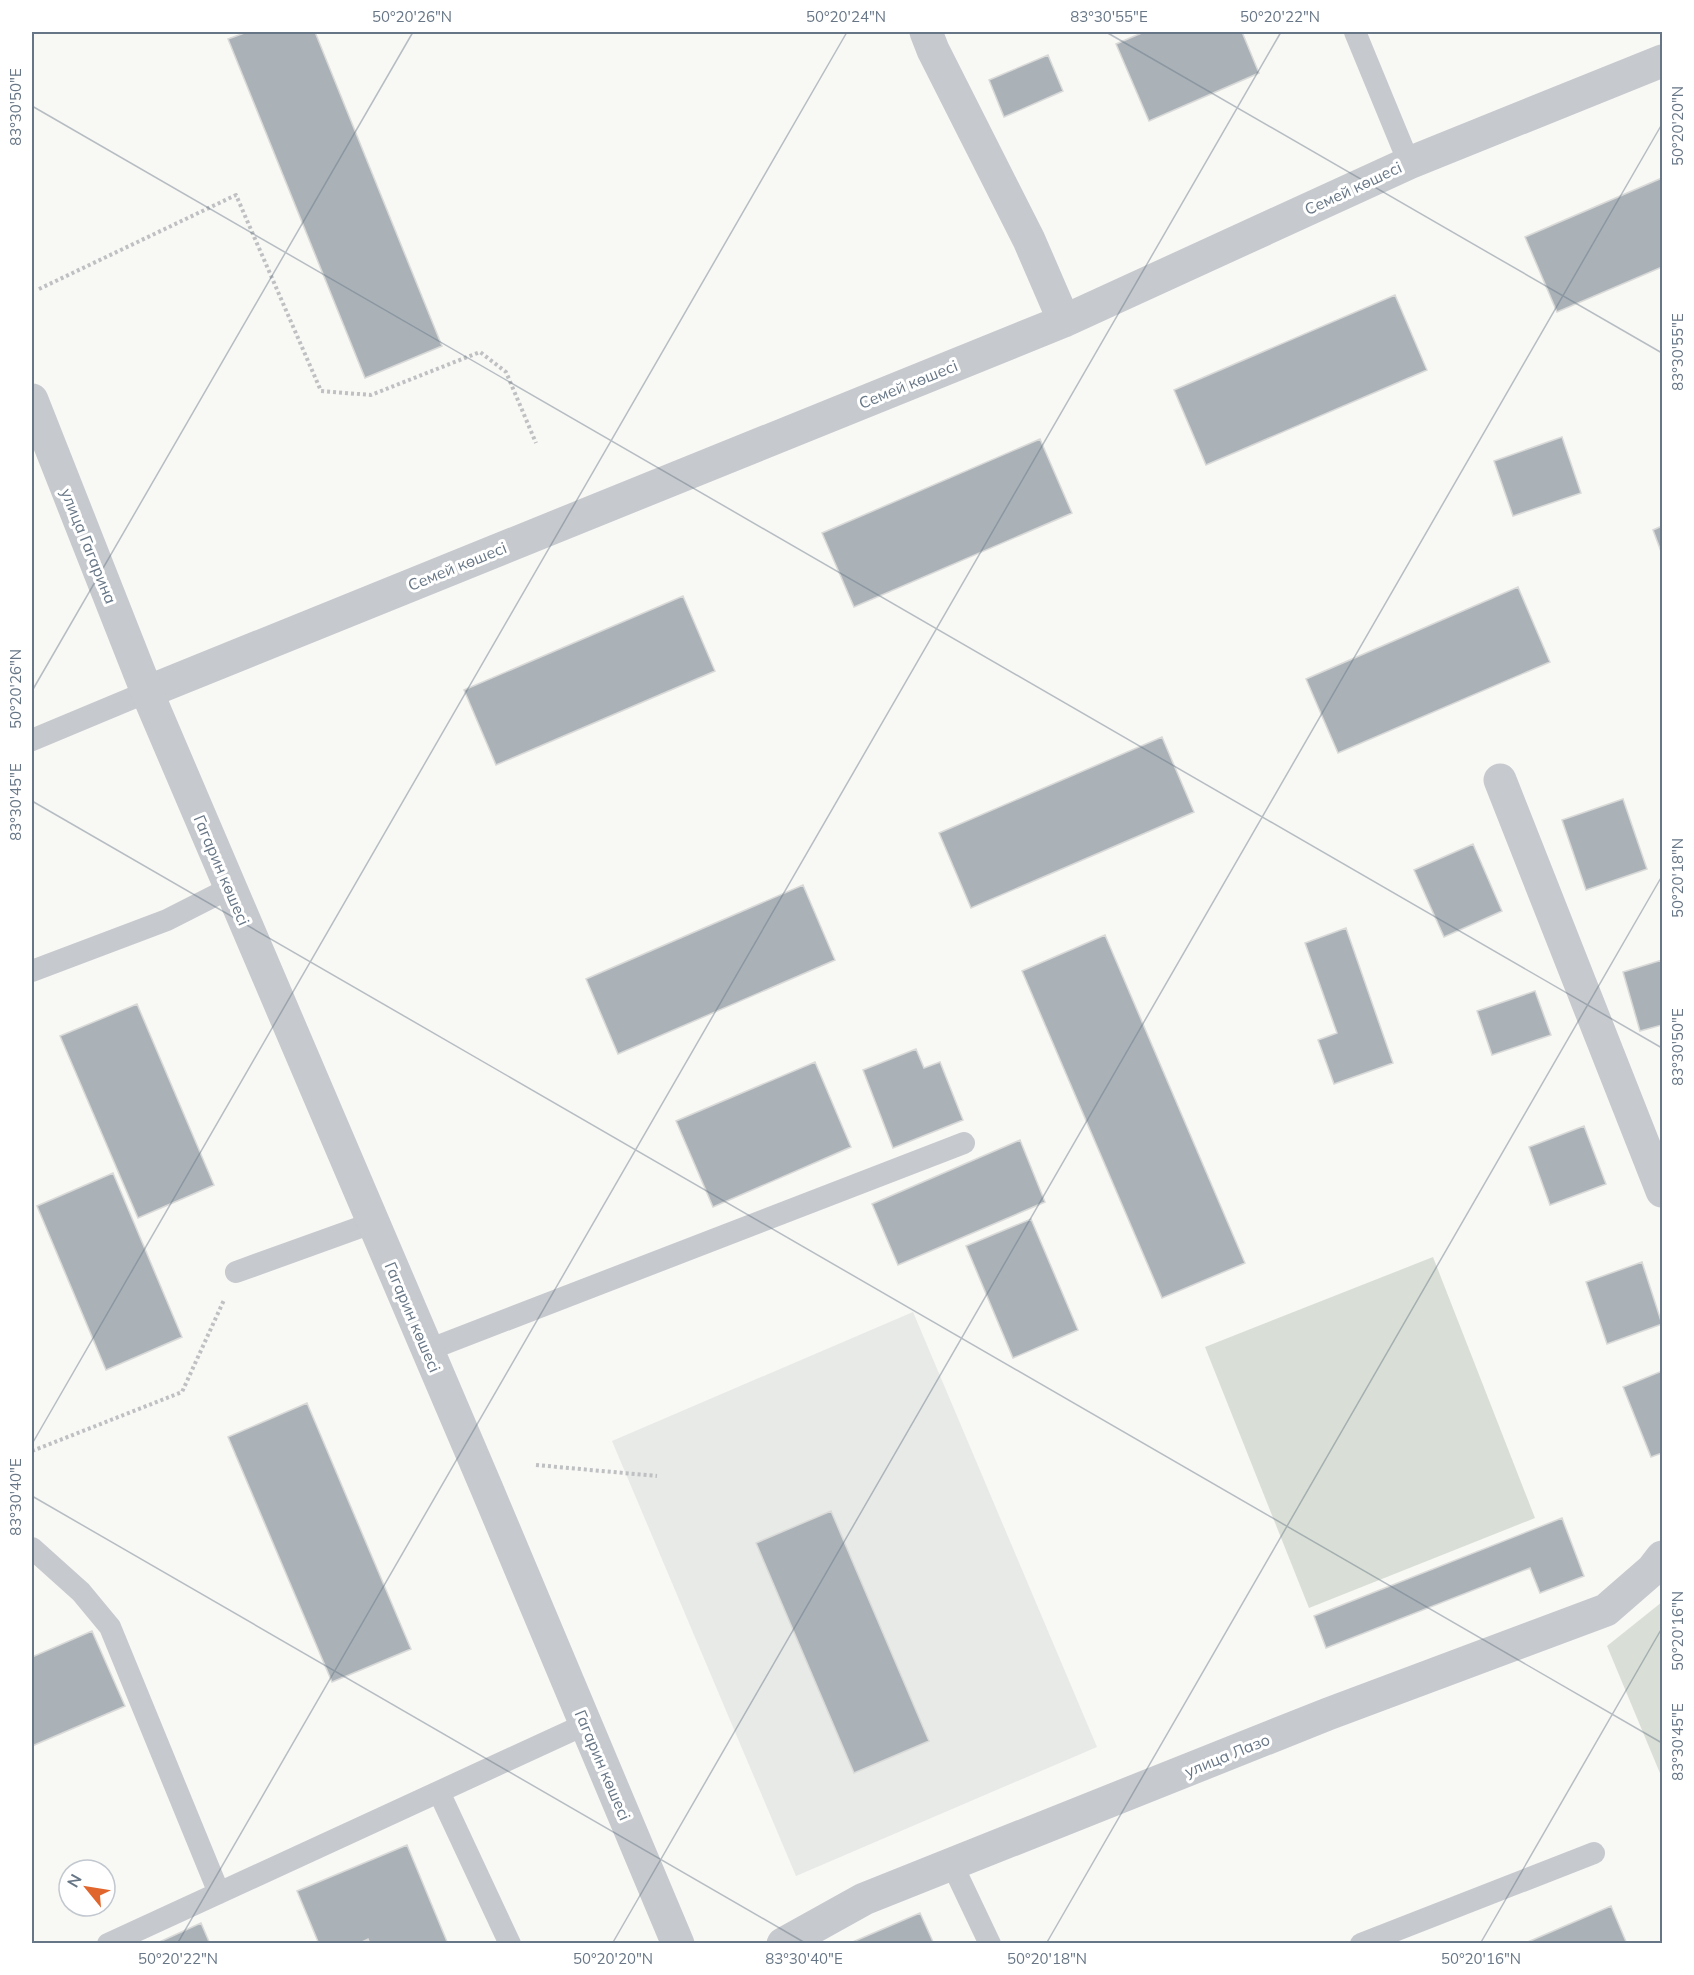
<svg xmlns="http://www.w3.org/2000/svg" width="1694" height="1975" viewBox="0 0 1694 1975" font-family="Mulish,sans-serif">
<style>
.built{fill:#e8eae8}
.green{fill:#d9dfd6}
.building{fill:#aab2b8;stroke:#d9dad8;stroke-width:1.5}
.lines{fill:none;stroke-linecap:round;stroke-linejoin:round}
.path{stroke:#bec0c2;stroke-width:4;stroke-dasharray:3 3;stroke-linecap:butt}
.service{stroke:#c6c9cd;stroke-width:22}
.minor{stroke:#c6c9cd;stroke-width:33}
.tertiary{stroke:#c6c9cd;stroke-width:33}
.ticks{fill:none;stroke:#677686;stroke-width:1.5;stroke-opacity:0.45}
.labels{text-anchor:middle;stroke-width:6;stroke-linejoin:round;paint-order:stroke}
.street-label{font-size:16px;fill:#677686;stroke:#fff}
.neatline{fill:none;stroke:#677686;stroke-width:2}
.ticks-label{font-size:15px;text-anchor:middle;fill:#677686}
</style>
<rect width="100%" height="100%" fill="#f8f8f5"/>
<path class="built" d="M 913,1312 L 1097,1747 L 796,1876 L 612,1441 Z"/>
<path class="green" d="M 1433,1257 L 1535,1518 L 1309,1608 L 1205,1347 Z
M 1662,1602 L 1662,1778 L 1607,1646 Z"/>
<path class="building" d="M 247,32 L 315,32 L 442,346 L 365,378 L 228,39 Z
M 1144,32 L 1242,32 L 1259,73 L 1149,121 L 1116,44 Z
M 1048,55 L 1063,91 L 1004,117 L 989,80 Z
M 1662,178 L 1662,267 L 1557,312 L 1525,237 Z
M 1395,295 L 1427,370 L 1206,465 L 1174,390 Z
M 1562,437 L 1581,493 L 1513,516 L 1494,461 Z
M 1040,439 L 1072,513 L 854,607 L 822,533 Z
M 1662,526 L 1662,554 L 1653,530 Z
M 1518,587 L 1550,662 L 1338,753 L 1306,679 Z
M 683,596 L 715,671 L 496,765 L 464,690 Z
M 1162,737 L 1194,812 L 971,908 L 939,833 Z
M 1623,799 L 1647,869 L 1586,890 L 1562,820 Z
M 1473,844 L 1502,911 L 1444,937 L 1414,870 Z
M 803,885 L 835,960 L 618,1054 L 586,979 Z
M 1346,928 L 1393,1063 L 1334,1084 L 1318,1040 L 1337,1033 L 1305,943 Z
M 1105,935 L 1245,1263 L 1162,1298 L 1022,971 Z
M 1662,960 L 1662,1025 L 1640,1031 L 1623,972 Z
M 1535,991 L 1551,1035 L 1492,1055 L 1477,1011 Z
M 137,1004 L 214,1185 L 138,1218 L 60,1036 Z
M 916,1049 L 924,1068 L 940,1062 L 963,1120 L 893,1148 L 863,1070 Z
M 815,1062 L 851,1147 L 713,1207 L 676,1121 Z
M 1584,1126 L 1606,1184 L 1550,1205 L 1529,1147 Z
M 1020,1140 L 1045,1202 L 898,1265 L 872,1204 Z
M 113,1173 L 182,1337 L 106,1370 L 37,1206 Z
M 1031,1219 L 1078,1330 L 1013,1358 L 966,1246 Z
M 1642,1262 L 1662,1324 L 1607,1344 L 1586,1282 Z
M 1662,1371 L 1662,1453 L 1651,1457 L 1623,1387 Z
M 307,1403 L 411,1649 L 332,1682 L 228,1437 Z
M 831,1511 L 929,1741 L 854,1773 L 756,1543 Z
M 1562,1518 L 1584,1576 L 1540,1593 L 1530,1568 L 1326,1648 L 1314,1616 Z
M 92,1631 L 125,1706 L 32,1746 L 32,1657 Z
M 407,1845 L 448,1944 L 370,1944 L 368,1939 L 358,1944 L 319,1944 L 297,1891 Z
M 1611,1906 L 1627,1944 L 1523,1944 Z
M 920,1913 L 934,1944 L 848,1944 Z
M 201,1923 L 210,1944 L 155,1944 Z"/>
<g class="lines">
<path class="path" d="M 39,289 L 236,195 L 321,391 L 371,395 L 480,352 L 506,372 L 536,443
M 32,1451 L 182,1392 L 224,1300
M 536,1465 L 657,1476"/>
<path class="service" d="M 1355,32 L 1409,163
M 32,740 L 147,692
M 32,971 L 167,920 L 230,888
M 236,1272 L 372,1223
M 428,1350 L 964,1143
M 32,1548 L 81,1592 L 110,1627 L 219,1893
M 439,1792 L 510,1944
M 952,1864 L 990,1944
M 108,1944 L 586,1724
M 1361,1944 L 1594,1853"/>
<path class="minor" d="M 926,32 L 933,50 L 1029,240 L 1064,321
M 147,692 L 1064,321 L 1409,163 L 1662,61
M 1500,780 L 1662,1191
M 783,1944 L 864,1899 L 1328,1714 L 1606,1610 L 1652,1570 L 1662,1557"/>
<path class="tertiary" d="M 32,400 L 147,692 L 487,1489 L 678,1944"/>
</g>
<path class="ticks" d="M 1106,32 L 1662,353M 32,106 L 1662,1048M 32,691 L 413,32M 32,801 L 1662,1743M 32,1444 L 847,32M 32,1496 L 807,1944M 177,1944 L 1281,32M 612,1944 L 1662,124M 1046,1944 L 1662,876M 1480,1944 L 1662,1628"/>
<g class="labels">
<g class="street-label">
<text transform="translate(1353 188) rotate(-25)" y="6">Семей көшесі</text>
<text transform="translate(908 384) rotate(-22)" y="6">Семей көшесі</text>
<text transform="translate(89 546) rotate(68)" y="6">улица Гагарина</text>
<text transform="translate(457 566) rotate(-22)" y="6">Семей көшесі</text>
<text transform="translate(222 870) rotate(67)" y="6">Гагарин көшесі</text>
<text transform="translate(413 1317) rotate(67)" y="6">Гагарин көшесі</text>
<text transform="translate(1227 1755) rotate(-22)" y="6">улица Лазо</text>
<text transform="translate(603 1765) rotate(67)" y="6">Гагарин көшесі</text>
</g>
</g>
<rect width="1694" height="1975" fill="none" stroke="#ffffff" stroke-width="66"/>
<g transform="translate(87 1888) rotate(300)"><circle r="28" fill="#ffffff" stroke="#c2c8cf" stroke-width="1.5"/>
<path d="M0-4.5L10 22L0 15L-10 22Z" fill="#e0662d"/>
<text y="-9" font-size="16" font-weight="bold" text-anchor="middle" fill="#677686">N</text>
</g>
<rect x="33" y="33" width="1628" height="1909" class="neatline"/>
<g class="ticks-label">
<text x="412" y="22">50°20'26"N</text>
<text x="846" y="22">50°20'24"N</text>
<text x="1109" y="22">83°30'55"E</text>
<text x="1280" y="22">50°20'22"N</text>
<text transform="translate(16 107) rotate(-90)" y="5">83°30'50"E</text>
<text transform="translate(1678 126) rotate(-90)" y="5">50°20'20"N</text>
<text transform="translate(1678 352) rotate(-90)" y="5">83°30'55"E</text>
<text transform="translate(16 689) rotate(-90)" y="5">50°20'26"N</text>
<text transform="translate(16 802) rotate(-90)" y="5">83°30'45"E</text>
<text transform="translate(1678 878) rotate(-90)" y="5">50°20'18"N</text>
<text transform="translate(1678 1047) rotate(-90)" y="5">83°30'50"E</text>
<text transform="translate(16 1497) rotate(-90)" y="5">83°30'40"E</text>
<text transform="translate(1678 1631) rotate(-90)" y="5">50°20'16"N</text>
<text transform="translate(1678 1742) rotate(-90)" y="5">83°30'45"E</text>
<text x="178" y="1964">50°20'22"N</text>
<text x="613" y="1964">50°20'20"N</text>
<text x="804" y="1964">83°30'40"E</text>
<text x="1047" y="1964">50°20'18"N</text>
<text x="1481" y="1964">50°20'16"N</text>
</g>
</svg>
